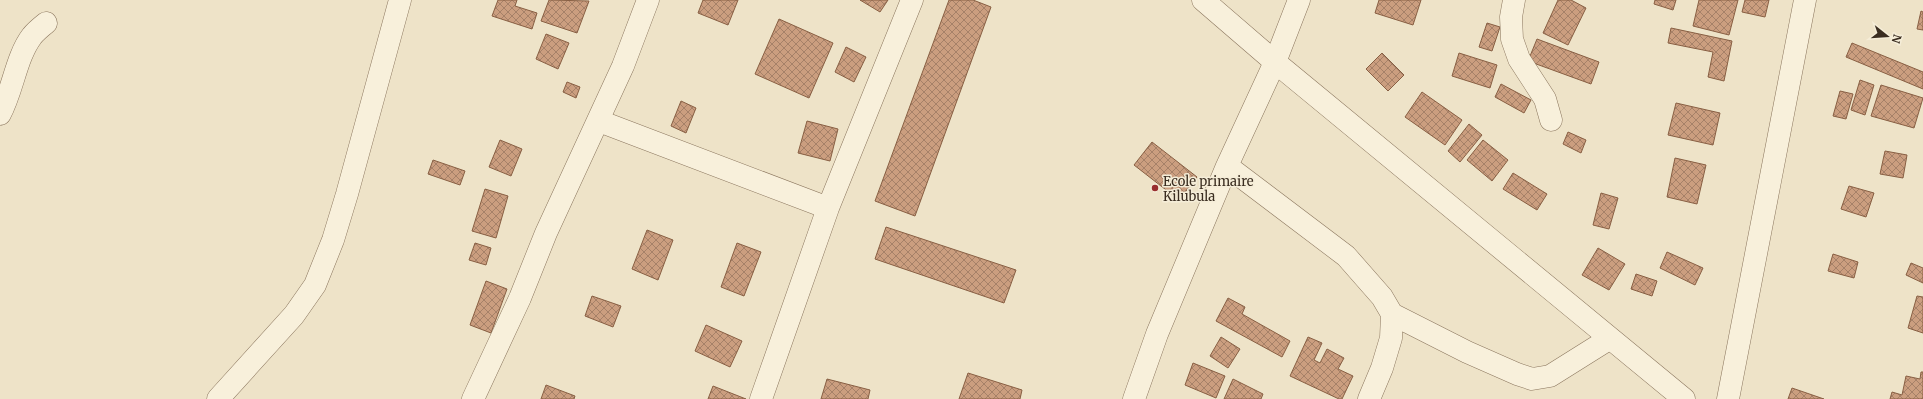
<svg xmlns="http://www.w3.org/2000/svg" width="1923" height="399" viewBox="0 0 1923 399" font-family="Merriweather,serif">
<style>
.building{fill:url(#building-cross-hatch);stroke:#885f43}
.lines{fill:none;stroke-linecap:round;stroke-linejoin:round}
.minor-casing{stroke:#8a755d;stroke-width:23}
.tertiary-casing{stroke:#8a755d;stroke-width:23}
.minor{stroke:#f8f0db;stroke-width:22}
.tertiary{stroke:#f8f0db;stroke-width:22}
.poi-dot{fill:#982e2f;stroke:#f5edd8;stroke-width:1.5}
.labels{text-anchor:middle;stroke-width:3;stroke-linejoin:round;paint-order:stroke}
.poi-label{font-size:13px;fill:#3a2d20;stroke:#f5edd8;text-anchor:start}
</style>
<defs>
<pattern id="building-cross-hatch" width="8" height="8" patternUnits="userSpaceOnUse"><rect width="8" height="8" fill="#cb9e7f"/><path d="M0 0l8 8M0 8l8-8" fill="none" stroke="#a68168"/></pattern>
</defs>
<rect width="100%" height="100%" fill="#eee3c8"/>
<path class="building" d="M 498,0 L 517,0 L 515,6 L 537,13 L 532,29 L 492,16 Z
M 549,0 L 589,1 L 577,33 L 541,21 Z
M 703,0 L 738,0 L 728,25 L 698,13 Z
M 860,0 L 888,0 L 880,12 Z
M 949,0 L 973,0 L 991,7 L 915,216 L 875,201 Z
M 1379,0 L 1421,0 L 1413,25 L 1375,13 Z
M 1558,0 L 1571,0 L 1586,8 L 1568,45 L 1543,33 Z
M 1655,0 L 1676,0 L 1673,10 L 1654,4 Z
M 1699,0 L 1738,0 L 1729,35 L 1693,26 Z
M 1745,0 L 1769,0 L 1765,17 L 1742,12 Z
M 1921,11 L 1923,12 L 1923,30 L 1917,29 Z
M 779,19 L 833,43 L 809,98 L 755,74 Z
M 1487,23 L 1500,27 L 1492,51 L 1479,47 Z
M 1671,28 L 1732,41 L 1724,81 L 1708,77 L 1713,52 L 1668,43 Z
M 546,34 L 569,43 L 558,69 L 536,59 Z
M 1537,39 L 1599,62 L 1591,84 L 1528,61 Z
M 1852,43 L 1923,72 L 1923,89 L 1846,57 Z
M 846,47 L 866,57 L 854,82 L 835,72 Z
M 1382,53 L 1404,75 L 1388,91 L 1366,69 Z
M 1459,53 L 1497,65 L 1490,88 L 1452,76 Z
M 1860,80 L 1874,85 L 1865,115 L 1851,110 Z
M 567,82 L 580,87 L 576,98 L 563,92 Z
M 1501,84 L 1531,100 L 1524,113 L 1495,97 Z
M 1881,85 L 1923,98 L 1914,128 L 1871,116 Z
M 1840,91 L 1853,94 L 1846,119 L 1833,116 Z
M 1422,92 L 1462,120 L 1445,145 L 1405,117 Z
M 681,101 L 696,108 L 686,133 L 671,126 Z
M 1676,103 L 1720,113 L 1713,145 L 1668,135 Z
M 807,121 L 838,129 L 830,161 L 798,153 Z
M 1469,124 L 1482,135 L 1460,162 L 1448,151 Z
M 1568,132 L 1586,140 L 1581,153 L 1563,144 Z
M 500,140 L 522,149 L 511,176 L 489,167 Z
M 1483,140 L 1508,160 L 1492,181 L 1467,160 Z
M 1152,142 L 1197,177 L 1179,200 L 1134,165 Z
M 1885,151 L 1907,155 L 1903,178 L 1880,174 Z
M 1675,158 L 1706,165 L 1697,204 L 1667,197 Z
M 433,160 L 465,171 L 460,185 L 428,174 Z
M 1513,173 L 1547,194 L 1537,210 L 1503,189 Z
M 1849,186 L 1874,193 L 1866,217 L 1841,209 Z
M 485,189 L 508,196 L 496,238 L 472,231 Z
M 1601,193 L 1618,198 L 1609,229 L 1593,225 Z
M 886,227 L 1016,270 L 1004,303 L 875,259 Z
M 647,230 L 673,240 L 658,280 L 632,269 Z
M 475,243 L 491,248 L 486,265 L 469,260 Z
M 737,243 L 761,252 L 744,296 L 721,287 Z
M 1598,248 L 1625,264 L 1609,290 L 1582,275 Z
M 1667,252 L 1703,268 L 1695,285 L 1660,268 Z
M 1833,254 L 1858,262 L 1854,278 L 1828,271 Z
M 1911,263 L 1923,268 L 1923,283 L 1906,275 Z
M 1636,274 L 1657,281 L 1652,296 L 1631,289 Z
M 486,281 L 507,289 L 491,333 L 470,325 Z
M 592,296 L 621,306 L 613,327 L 585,316 Z
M 1917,296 L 1923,297 L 1923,333 L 1908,328 Z
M 1228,298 L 1245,307 L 1242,314 L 1290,341 L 1282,357 L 1216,321 Z
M 706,325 L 742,341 L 730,367 L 695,351 Z
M 1221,337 L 1240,349 L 1228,368 L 1210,356 Z
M 1308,337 L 1322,343 L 1314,360 L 1320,363 L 1327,349 L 1344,358 L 1338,369 L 1353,376 L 1342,399 L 1339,399 L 1290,376 Z
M 1193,363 L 1225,376 L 1216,398 L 1185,385 Z
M 1921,372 L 1923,372 L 1923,399 L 1890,399 L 1892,392 L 1902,395 L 1906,376 L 1920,379 Z
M 968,373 L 1022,390 L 1020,399 L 959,399 Z
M 827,379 L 870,390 L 868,399 L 821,399 Z
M 1233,379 L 1263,394 L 1261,399 L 1224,399 Z
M 546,385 L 575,396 L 574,399 L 541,399 Z
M 713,386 L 746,399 L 708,399 Z
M 1792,388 L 1824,399 L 1788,399 Z"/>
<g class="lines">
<g class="minor-casing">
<path id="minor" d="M 1514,0 L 1511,17 L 1512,39 L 1519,59 L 1545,99 L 1551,120
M 0,114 C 13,90 16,57 32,36 C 36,31 41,27 46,23
M 599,121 L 828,208
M 1227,166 L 1346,256 L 1382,297 L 1392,314 L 1391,338 L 1382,368 L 1369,399
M 1392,314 L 1467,352 L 1517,374 L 1532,379 L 1550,376 L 1609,339
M 218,399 L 294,315 L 315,285 L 333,240 L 347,194 L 400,0
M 473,399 L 520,298 L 546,233 L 623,66 L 648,0
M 761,399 L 828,208 L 912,0
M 1134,399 L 1157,334 L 1227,166 L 1275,62 L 1299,0"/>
</g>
<g class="tertiary-casing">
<path id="tertiary" d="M 1203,0 L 1275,62 L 1684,399
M 1728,399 L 1805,0"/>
</g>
<use href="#minor" class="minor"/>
<use href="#tertiary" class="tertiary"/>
</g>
<circle class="poi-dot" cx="1155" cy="188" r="4"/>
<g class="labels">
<g class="poi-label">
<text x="1163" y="186">Ecole primaire<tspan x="1163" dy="15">Kilubula</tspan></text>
</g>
</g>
<g transform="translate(1887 36) rotate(107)" stroke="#f5edd8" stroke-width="3" paint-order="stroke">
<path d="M0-3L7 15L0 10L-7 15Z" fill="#3a2d20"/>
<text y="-6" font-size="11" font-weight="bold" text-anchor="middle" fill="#3a2d20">N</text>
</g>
</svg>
